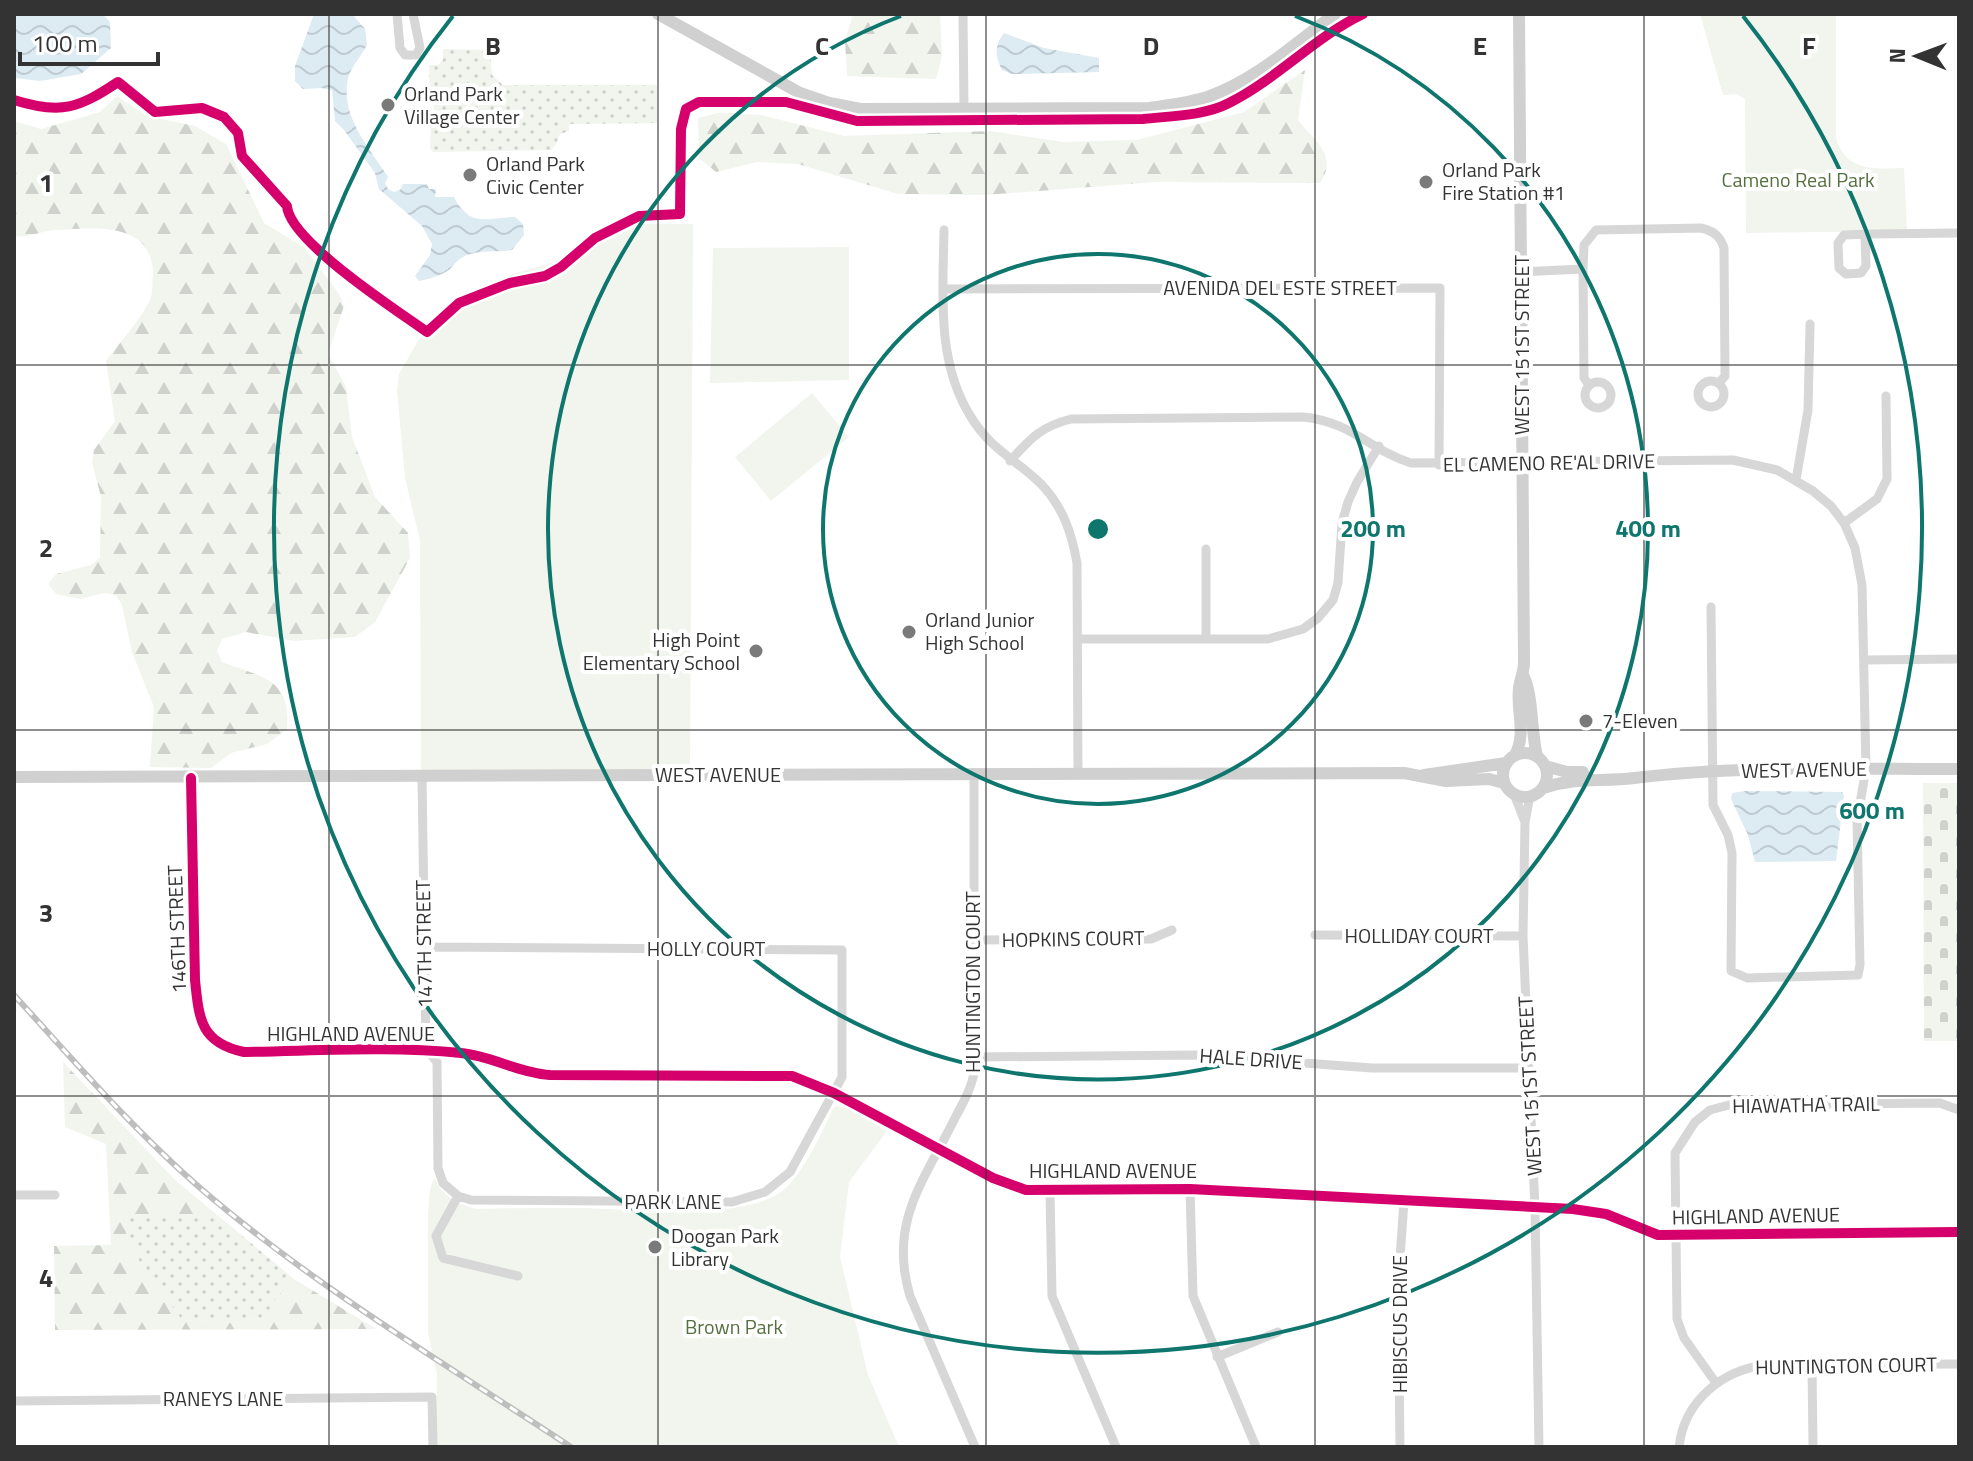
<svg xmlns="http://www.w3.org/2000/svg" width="1973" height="1461" viewBox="0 0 1973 1461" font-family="'Titillium Web',sans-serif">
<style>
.grass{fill:url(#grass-dots)}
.forest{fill:url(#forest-firs)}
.cemetery{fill:url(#cemetery-stones)}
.park{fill:#f1f5ed}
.water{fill:url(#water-waves)}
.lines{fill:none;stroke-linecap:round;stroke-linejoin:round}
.street{stroke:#d7d7d7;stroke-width:9}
.secondary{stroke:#d0d0d0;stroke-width:12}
.rail-casing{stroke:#bebebe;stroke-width:6}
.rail{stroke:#fff;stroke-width:3;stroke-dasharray:9;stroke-linecap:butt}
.cycleway-casing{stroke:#fff;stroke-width:15}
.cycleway{stroke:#d6006c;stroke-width:10}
.grid{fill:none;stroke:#333;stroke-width:2;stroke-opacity:0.55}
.ring{fill:none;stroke:#0f766e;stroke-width:4}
.poi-dot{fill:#7a7a7a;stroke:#fff;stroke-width:3}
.labels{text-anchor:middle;stroke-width:8;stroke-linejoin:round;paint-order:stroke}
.poi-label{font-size:20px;fill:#333;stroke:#fff;text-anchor:start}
.park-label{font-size:20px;fill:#56703f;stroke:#fff}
.street-label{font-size:20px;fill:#333;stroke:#fff}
.grid-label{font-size:26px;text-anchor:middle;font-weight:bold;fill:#333;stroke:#fff;stroke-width:8;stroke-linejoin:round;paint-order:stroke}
.centre{fill:#0f766e;stroke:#fff;stroke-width:4}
.ring-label{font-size:24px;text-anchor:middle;font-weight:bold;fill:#0f766e;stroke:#fff;stroke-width:8;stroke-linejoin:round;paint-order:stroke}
</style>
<defs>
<pattern id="grass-dots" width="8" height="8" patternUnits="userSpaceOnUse" patternTransform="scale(2)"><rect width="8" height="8" fill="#f1f5ed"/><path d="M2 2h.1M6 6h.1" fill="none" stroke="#cfd2cc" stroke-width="1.8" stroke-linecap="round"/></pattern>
<pattern id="forest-firs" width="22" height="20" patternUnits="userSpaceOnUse" patternTransform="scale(2)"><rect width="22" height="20" fill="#f1f5ed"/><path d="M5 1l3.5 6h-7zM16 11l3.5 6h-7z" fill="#cfd2cc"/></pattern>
<pattern id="cemetery-stones" width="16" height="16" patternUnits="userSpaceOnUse" patternTransform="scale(2)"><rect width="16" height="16" fill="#f1f5ed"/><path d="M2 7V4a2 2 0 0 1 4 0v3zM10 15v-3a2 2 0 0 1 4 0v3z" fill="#cfd2cc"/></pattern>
<pattern id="water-waves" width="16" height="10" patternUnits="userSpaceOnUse" patternTransform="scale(2)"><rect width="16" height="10" fill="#ddebf3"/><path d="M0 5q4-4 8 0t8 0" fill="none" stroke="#becad1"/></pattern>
</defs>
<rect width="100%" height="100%" fill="#fff"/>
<path class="grass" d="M 443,49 L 490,50 L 492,75 L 503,85 L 657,85 L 657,123 L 569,124 L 569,131 L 560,134 L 555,146 L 551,150 L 433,152 L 430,148 L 431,123 L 434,123 L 433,90 L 430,89 L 429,65 L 438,65 L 443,60 Z
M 127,1216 L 221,1218 L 294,1279 L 276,1299 L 266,1317 L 228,1323 L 182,1320 L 143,1267 L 126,1239 Z"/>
<path class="forest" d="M 853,14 L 940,14 L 942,56 L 936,79 L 847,76 L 845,41 Z
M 1305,70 L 1298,120 C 1316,143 1338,155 1320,183 L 1155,182 L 985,195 L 898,194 L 798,164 L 757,162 L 716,172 L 699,158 L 698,118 L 718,113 L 761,115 L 844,136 L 990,131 L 1063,142 L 1137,140 L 1244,112 Z
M 117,96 L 147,116 L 195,126 L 226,144 L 264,223 L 305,248 L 339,294 L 344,306 L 328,354 L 346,387 L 352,437 L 375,497 L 408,533 L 410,558 L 375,622 L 355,637 L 294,641 L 246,632 L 222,639 L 217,651 L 222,662 C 263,678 291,678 287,729 L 267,744 L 231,753 L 211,768 L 150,767 L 154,707 L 132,652 L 122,605 L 116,595 L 104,593 L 80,599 L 56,594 L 48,584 L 56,574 L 91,565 L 100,558 L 101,497 L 92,462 L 94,450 L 115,421 L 106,361 C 120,342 139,322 150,300 C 153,293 152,284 153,276 C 154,221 95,228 57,230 C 43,230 27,239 14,236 L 14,121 L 41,129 L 100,112 Z
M 63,1062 L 175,1180 L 221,1218 L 127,1217 L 126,1239 L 143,1267 L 182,1320 L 228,1323 L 266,1317 L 275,1299 L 294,1279 L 376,1329 L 55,1330 L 54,1246 L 111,1245 L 106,1144 L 65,1127 Z"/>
<path class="cemetery" d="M 1923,783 L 1959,783 L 1959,1041 L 1924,1041 Z"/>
<path class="park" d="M 1700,14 L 1836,14 L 1836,138 C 1846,172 1875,169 1904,168 L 1907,231 L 1746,233 L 1745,99 L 1736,94 L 1723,95 Z
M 608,224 L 693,224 L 690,769 L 421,772 L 420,540 L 405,478 L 397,390 L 399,374 L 426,327 L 457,299 L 506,276 L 554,262 Z
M 849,247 L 849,380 L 710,383 L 713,248 Z
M 812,393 L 849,437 L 771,501 L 735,457 Z
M 837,1106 L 846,1108 L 887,1131 L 849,1182 L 840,1257 L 868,1375 L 899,1447 L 437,1447 L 437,1375 L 428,1332 L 428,1214 L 430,1190 L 434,1178 C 443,1196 457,1205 477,1209 C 512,1208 546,1208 581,1208 C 633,1209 747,1223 786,1188 C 802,1173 825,1129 833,1108 Z"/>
<path class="water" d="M 14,14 L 103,14 L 110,22 L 111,48 L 81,74 L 40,81 L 14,78 Z
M 314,14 L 352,14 L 365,29 L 367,45 C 362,55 351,67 348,78 C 340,117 369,147 388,177 L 385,183 L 388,189 L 394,192 L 400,190 L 403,184 L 427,184 L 429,189 L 436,189 L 435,197 L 454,197 C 470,229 488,217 515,217 L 523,224 L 524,235 L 512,250 C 496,253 478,249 463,257 C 457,260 453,266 449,270 C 440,276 429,279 419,281 L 415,276 L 430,255 L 432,244 L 422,226 L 379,189 L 375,173 L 344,130 L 335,121 L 332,90 L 321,88 L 303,89 L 295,81 L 295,66 Z
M 1004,33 L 1044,48 L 1099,58 L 1099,72 L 1012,74 L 1002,70 C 995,56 994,46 1004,33 Z
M 1745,791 L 1842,792 L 1844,796 L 1836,861 L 1755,862 L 1748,835 L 1731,799 L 1732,793 Z"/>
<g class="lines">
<path class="street" d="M 397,14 L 400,48 L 405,55 L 416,55 L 420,48 L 413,14
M 963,14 L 964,108
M 944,230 C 943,293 936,362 971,417 C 991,450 1017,460 1042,485 C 1063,507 1072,534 1077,563 L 1078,774
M 1865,234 L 1866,266 L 1861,273 L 1846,274 L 1839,268 L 1838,243 L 1844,235 L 1870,234 L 1959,233
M 1583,269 L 1584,378 L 1589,385
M 1521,272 L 1583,269 L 1584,245 L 1596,230 L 1701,228 C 1714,231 1720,236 1724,248 L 1725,376 L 1719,383
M 943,289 L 1440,288 L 1439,465
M1698 394a13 13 0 1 1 26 0a13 13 0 1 1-26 0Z
M1585 395a13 13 0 1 1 26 0a13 13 0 1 1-26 0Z
M 1010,461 C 1031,438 1040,427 1071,419 L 1303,417 C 1353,422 1369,450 1411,463 L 1733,460 L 1777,470 L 1813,491 L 1831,506 L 1844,523 L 1855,548 L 1862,585 L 1866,769 L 1857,820 L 1860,965 L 1858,975 L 1747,978 L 1731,971 L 1732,853 L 1728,835 L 1713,805 L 1711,607
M 1796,480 L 1808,410 L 1810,324
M 1844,523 L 1877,499 L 1887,479 L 1886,396
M 1078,639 L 1268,639 L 1303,629 L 1318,618 L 1333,600 L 1338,583 L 1342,523 L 1348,502 L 1357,482 L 1379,446
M 1206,639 L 1206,549
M 1865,660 L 1959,659
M 974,774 L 974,1073 C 971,1089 963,1103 955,1118 C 924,1181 888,1222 910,1296 L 975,1447
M 422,776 L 426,1049 L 437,1062 L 438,1168 L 443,1183 L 458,1196 L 471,1200 L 732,1202 L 765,1192 L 790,1172 L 842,1077 L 842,950 L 424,947
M 191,778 L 195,980 C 199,1020 201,1043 244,1052 C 316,1051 389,1046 461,1053 C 492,1056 519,1073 550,1075 L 792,1076 L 834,1093 L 993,1178 L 1026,1190 L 1190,1189 L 1573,1209 L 1606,1214 L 1658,1235 L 1959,1232
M 1514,794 L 1525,822
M 1530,796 L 1525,822 L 1523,936 L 1535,1208 L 1539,1447
M 1315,935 L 1523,936
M 973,940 L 1151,939 L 1172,930
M 975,1057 L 1197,1055 L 1372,1068 L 1528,1068
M 1190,1189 L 1193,1296 L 1256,1447
M 1050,1191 L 1052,1296 L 1116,1447
M 14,1195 L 55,1195
M 458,1196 L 436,1236 L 443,1258 L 518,1276
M 1217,1357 L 1278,1332
M 1812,1364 L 1813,1447
M 1716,1383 L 1684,1338 L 1677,1319 L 1675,1153 L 1695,1122 L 1710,1110 L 1729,1105 L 1940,1103 L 1959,1110
M 14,1401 L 432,1397 L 433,1447
M 1400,1447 L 1398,1287 L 1404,1201
M 1679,1447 C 1684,1401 1723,1369 1767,1365 L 1959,1364"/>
<path class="secondary" d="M 658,14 L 800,93 L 829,103 L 861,109 L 1149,108 C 1170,105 1191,103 1210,96 C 1257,79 1295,43 1335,14
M 1523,675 C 1533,693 1531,733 1537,756
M1503 775a22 22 0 1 1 44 0a22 22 0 1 1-44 0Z
M 1515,755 C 1527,733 1516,711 1519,688 C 1520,679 1524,672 1524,662 L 1519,14
M 1545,766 L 1567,772 L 1583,772
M 1424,775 L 1506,763
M 14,777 L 1404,773 L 1446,781 L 1489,779 L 1504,783
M 1543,788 C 1576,777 1601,782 1634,778 C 1741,765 1851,769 1959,769"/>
<g class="rail-casing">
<path id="rail" d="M 14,995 C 78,1065 140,1138 213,1199 C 324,1292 450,1367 571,1447"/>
</g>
<use href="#rail" class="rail"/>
<g class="cycleway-casing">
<path id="cycleway" d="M 14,100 C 61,115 79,108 118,82 L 155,112 L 202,108 L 224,117 L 238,133 L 242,156 L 287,206 C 289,241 398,311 427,332 L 459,303 L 510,283 L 545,276 L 561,267 L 595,238 L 639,216 L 680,214 L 681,129 L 686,109 L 699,102 L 786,102 L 857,121 L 1143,119 C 1170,116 1204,116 1229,103 C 1277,79 1315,37 1363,14
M 191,778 L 195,980 C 199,1020 201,1043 244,1052 C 316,1051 389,1046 461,1053 C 492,1056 519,1073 550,1075 L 792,1076 L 834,1093 L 993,1178 L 1026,1190 L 1190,1189 L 1573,1209 L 1606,1214 L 1658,1235 L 1959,1232"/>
</g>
<use href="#cycleway" class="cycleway"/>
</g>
<path class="grid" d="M 329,14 L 329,1447M 658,14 L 658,1447M 986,14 L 986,1447M 1315,14 L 1315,1447M 1644,14 L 1644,1447M 14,365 L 1959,365M 14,730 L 1959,730M 14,1096 L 1959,1096"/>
<g class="ring">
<circle cx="1098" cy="529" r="275"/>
<path d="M1295 16A550 550 0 1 1 901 16"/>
<path d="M1743 16A824 824 0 1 1 453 16"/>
</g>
<g class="poi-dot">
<circle cx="388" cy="105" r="8"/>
<circle cx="470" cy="175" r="8"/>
<circle cx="1426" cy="182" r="8"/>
<circle cx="909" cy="632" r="8"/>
<circle cx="756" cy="651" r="8"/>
<circle cx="1586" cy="721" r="8"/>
<circle cx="655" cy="1247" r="8"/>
</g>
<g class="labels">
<g class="poi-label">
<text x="404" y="101">Orland Park<tspan x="404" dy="23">Village Center</tspan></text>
<text x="486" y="171">Orland Park<tspan x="486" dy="23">Civic Center</tspan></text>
<text x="1442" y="177">Orland Park<tspan x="1442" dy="23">Fire Station #1</tspan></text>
<text x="925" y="627">Orland Junior<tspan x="925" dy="23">High School</tspan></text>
<text x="740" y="647" text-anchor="end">High Point<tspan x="740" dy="23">Elementary School</tspan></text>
<text x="1602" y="728">7-Eleven</text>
<text x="671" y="1243">Doogan Park<tspan x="671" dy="23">Library</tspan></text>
</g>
<g class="park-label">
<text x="1798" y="187">Cameno Real Park</text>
<text x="734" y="1334">Brown Park</text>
</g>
<g class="street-label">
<text x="1280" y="295">AVENIDA DEL ESTE STREET</text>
<text transform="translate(1522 345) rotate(-90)" y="7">WEST 151ST STREET</text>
<text transform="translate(1549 463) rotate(-1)" y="7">EL CAMENO RE'AL DRIVE</text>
<text transform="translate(1804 770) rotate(-1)" y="7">WEST AVENUE</text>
<text x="718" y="782">WEST AVENUE</text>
<text transform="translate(177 929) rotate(-92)" y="7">146TH STREET</text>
<text x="1419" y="943">HOLLIDAY COURT</text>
<text transform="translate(1073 939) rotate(-1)" y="7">HOPKINS COURT</text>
<text transform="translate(424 944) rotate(-91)" y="7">147TH STREET</text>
<text x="706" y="956">HOLLY COURT</text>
<text transform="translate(973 982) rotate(-90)" y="7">HUNTINGTON COURT</text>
<text x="351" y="1041">HIGHLAND AVENUE</text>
<text transform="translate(1251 1059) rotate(4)" y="7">HALE DRIVE</text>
<text transform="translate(1530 1086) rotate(-93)" y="7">WEST 151ST STREET</text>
<text transform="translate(1806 1105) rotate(-1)" y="7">HIAWATHA TRAIL</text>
<text x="1113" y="1178">HIGHLAND AVENUE</text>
<text x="673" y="1209">PARK LANE</text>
<text transform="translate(1756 1216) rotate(-1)" y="7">HIGHLAND AVENUE</text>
<text transform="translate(1400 1324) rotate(-90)" y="7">HIBISCUS DRIVE</text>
<text transform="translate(1846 1366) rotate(-1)" y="7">HUNTINGTON COURT</text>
<text x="223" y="1406">RANEYS LANE</text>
</g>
</g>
<g class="grid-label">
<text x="493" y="55">B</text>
<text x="822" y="55">C</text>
<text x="1151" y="55">D</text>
<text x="1480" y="55">E</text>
<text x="1809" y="55">F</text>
<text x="46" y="192">1</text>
<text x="46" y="557">2</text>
<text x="46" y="922">3</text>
<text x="46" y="1287">4</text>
</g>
<circle cx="1098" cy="529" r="12" class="centre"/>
<g class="ring-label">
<text x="1373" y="537">200 m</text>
<text x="1648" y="537">400 m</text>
<text x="1872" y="819">600 m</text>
</g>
<rect width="1973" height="1461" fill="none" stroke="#333333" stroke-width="32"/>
<g transform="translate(1917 56) rotate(271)" stroke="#ffffff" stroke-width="6" paint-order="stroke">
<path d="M0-6L14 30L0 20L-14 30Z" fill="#333333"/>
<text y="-12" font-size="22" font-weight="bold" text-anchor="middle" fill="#333333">N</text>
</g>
<path d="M20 52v12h138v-12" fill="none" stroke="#333333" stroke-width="4"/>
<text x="32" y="52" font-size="24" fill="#333333" stroke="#ffffff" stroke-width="6" paint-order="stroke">100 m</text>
</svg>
